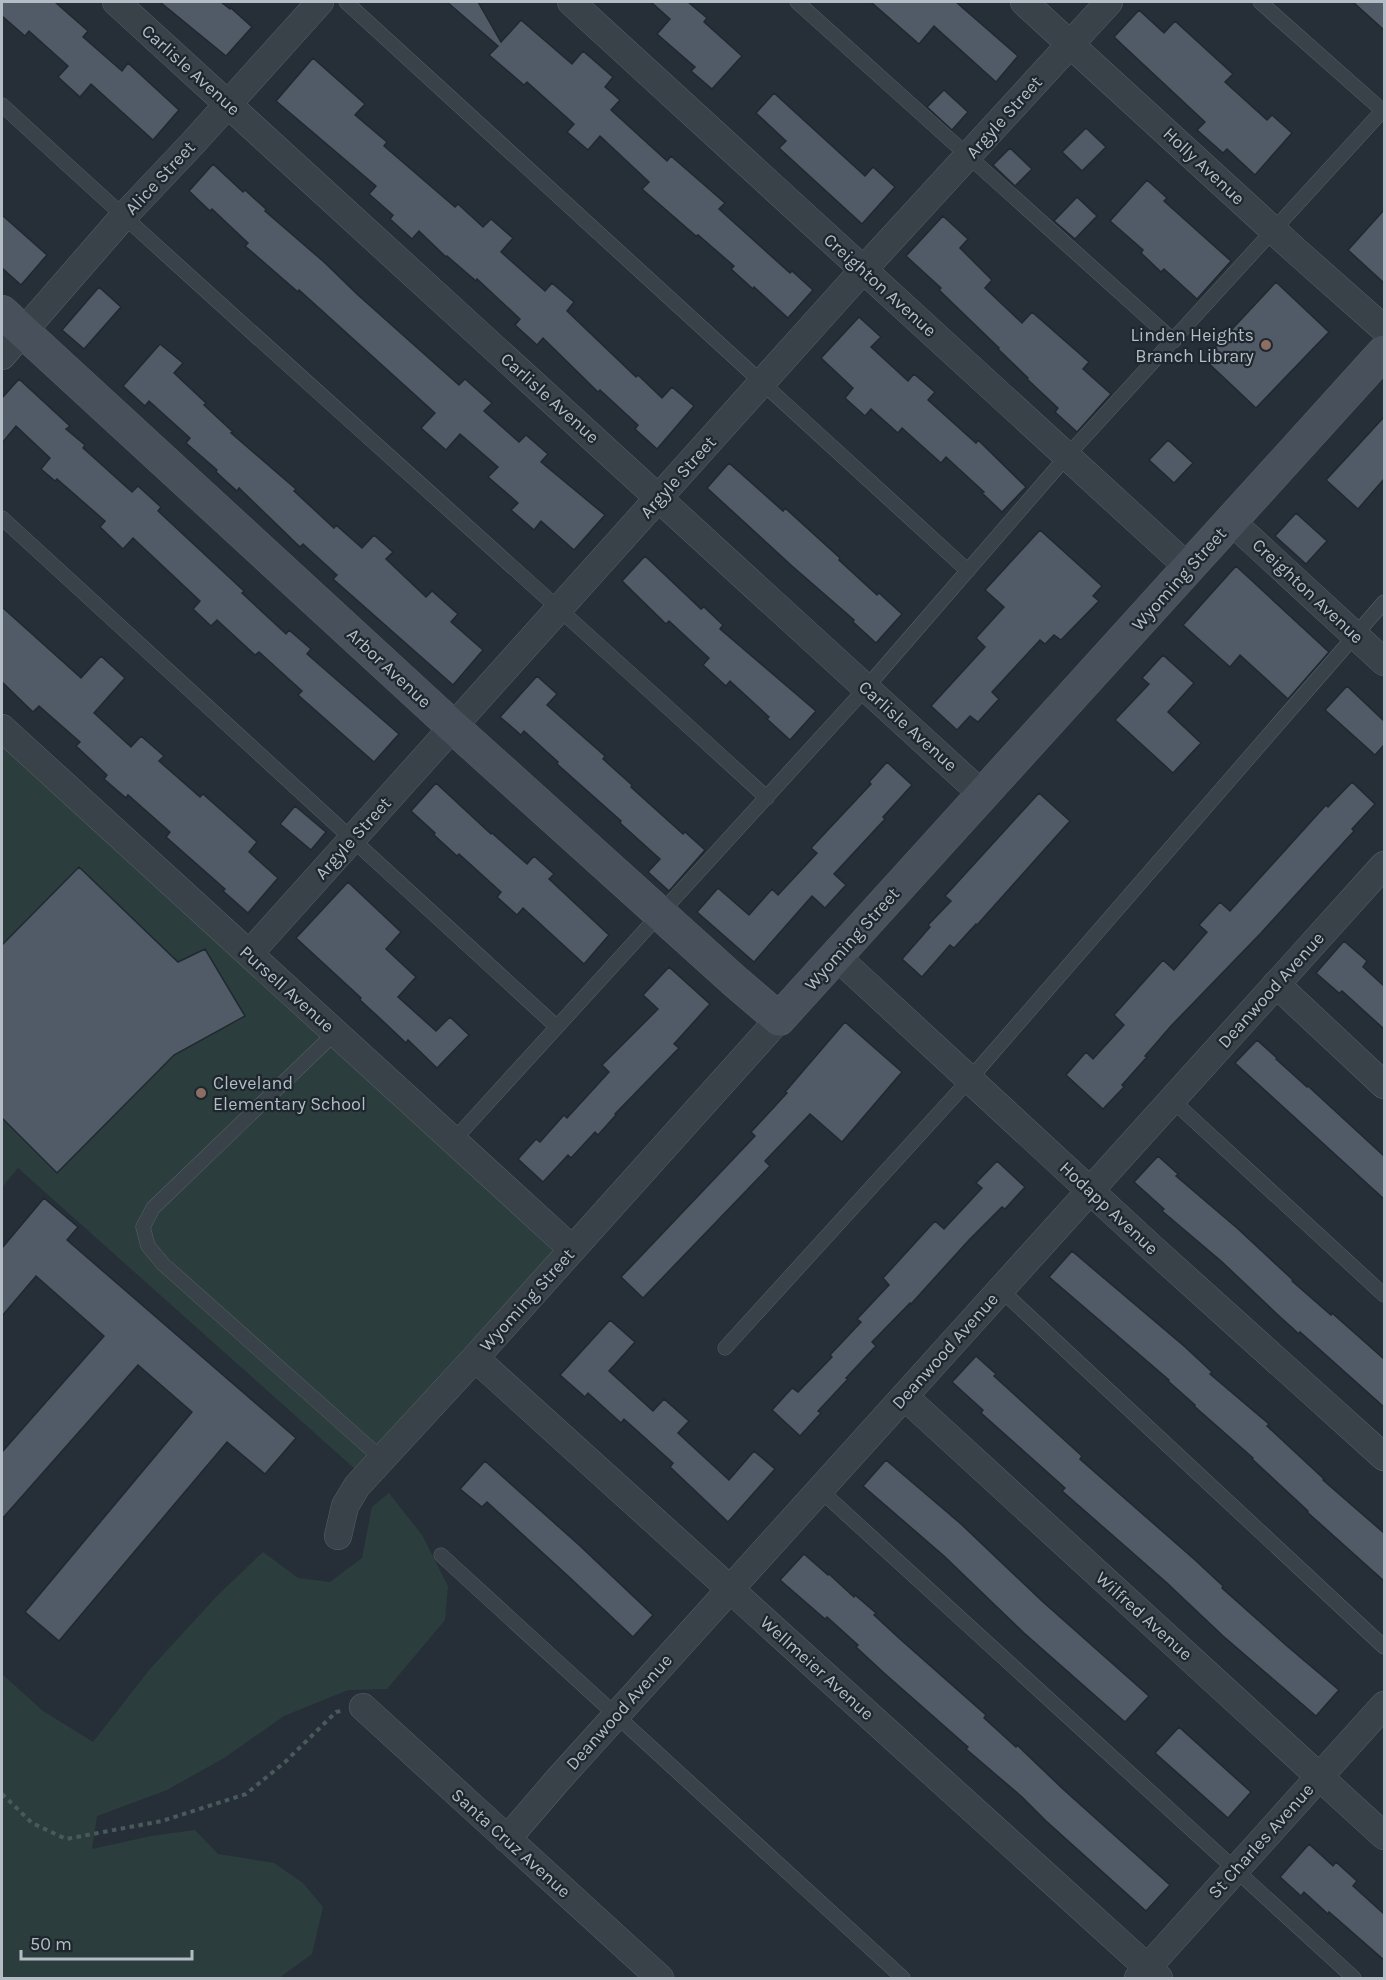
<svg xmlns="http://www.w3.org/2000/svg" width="1386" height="1980" viewBox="0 0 1386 1980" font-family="Karla,sans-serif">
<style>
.green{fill:#2b3e3d}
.building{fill:#515b67;stroke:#202830;stroke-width:1.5}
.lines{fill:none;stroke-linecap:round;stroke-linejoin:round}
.lane-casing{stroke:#575f67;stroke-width:15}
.street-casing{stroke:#575f67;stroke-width:28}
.secondary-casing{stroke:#575f67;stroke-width:34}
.path{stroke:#495a5b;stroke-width:4;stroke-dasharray:4.5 4.5;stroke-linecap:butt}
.lane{stroke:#394149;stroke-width:14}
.street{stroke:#394149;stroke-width:27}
.secondary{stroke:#48505c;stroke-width:33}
.education-dot{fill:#8d6e63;stroke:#1e262e;stroke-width:2}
.labels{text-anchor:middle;stroke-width:4.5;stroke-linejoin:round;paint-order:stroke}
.street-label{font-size:18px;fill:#b4bcc5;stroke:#1e262e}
.poi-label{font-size:18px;fill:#b4bcc5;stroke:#1e262e;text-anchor:end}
</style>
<rect width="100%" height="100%" fill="#262f38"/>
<path class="green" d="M 2,728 L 572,1249 L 365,1478 L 18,1168 L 2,1187 Z
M 389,1493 L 422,1535 L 448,1586 L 445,1620 L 387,1689 L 348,1690 L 284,1716 L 224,1758 L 167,1790 L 97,1816 L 92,1849 L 151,1836 L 195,1830 L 218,1854 L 274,1863 L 303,1883 L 323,1907 L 312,1954 L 279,1978 L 2,1978 L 2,1674 L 43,1711 L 93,1742 L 150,1669 L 217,1596 L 263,1552 L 298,1578 L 330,1582 L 362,1558 L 372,1507 Z"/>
<path class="building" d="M 2,2 L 55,2 L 88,31 L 83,37 L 122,71 L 128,63 L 179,110 L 153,140 L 91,84 L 80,97 L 58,77 L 68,66 L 29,31 L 25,36 L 2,16 Z
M 160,2 L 221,2 L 230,9 L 231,8 L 252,27 L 226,56 Z
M 447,2 L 478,2 L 501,42 L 521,20 L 572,64 L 583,51 L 613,77 L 605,87 L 620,100 L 611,110 L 667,161 L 671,156 L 725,203 L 719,209 L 790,273 L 792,271 L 813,290 L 788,318 L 754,287 L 753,289 L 731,269 L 734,266 L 698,235 L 696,236 L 642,189 L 649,182 L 600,136 L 588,150 L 567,132 L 574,124 L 527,82 L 524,85 L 489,55 L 498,46 Z
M 651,2 L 688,2 L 707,18 L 704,22 L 742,56 L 712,89 L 691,71 L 695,67 L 657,34 L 670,19 Z
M 871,2 L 956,2 L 1018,56 L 996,82 L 934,26 L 919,44 Z
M 1353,2 L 1384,2 L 1384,30 Z
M 1139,10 L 1164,33 L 1175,21 L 1233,74 L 1225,82 L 1267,120 L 1272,115 L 1292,133 L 1255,175 L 1227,149 L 1223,153 L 1197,130 L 1205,122 L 1114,37 Z
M 313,58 L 365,104 L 355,115 L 387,142 L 384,146 L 455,207 L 458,204 L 483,227 L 491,219 L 513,238 L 501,252 L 545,291 L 552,283 L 574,302 L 567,311 L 636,377 L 638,375 L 662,398 L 672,387 L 694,406 L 657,449 L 635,429 L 638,425 L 600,390 L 598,392 L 543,338 L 537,345 L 515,325 L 520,319 L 477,279 L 476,281 L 447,256 L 446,257 L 419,231 L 412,239 L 390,219 L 393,215 L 369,194 L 376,186 L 276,101 Z
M 944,90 L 968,112 L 952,130 L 927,107 Z
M 774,93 L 865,176 L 873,167 L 895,187 L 862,224 L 779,148 L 786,141 L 756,113 Z
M 1086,128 L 1106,147 L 1082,171 L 1062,152 Z
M 1010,148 L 1032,169 L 1015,186 L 993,165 Z
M 213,164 L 243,192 L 245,190 L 266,209 L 265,211 L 324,262 L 358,295 L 459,385 L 465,379 L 492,403 L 484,411 L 519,442 L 526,435 L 548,454 L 541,462 L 605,515 L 574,550 L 541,521 L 534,530 L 511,510 L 518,503 L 488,477 L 498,467 L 460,434 L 446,450 L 421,428 L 435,413 L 299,290 L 298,292 L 245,246 L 248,243 L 212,209 L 210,211 L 189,191 Z
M 1147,180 L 1167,198 L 1164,201 L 1231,261 L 1197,299 L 1164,269 L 1161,272 L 1141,253 L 1143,250 L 1110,221 Z
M 1077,197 L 1097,216 L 1075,239 L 1054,221 Z
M 1384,210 L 1384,283 L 1348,250 Z
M 2,215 L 47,255 L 21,285 L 2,268 Z
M 943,216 L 968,239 L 960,248 L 992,280 L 985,288 L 1022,323 L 1032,312 L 1089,362 L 1083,369 L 1111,394 L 1077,432 L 1055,412 L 1058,408 L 1027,379 L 1028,378 L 998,349 L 999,348 L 939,290 L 941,288 L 906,256 Z
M 1276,282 L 1329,332 L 1256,408 L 1204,359 Z
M 99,287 L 121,307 L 84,349 L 62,330 Z
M 859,317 L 881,337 L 871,347 L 908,381 L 914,374 L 935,392 L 928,400 L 976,443 L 978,440 L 1026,487 L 1002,512 L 982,493 L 984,492 L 946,457 L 941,463 L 902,428 L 898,433 L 871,409 L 865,416 L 845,398 L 853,388 L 821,358 Z
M 160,344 L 183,363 L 174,373 L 206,403 L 204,405 L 233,432 L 231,433 L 296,489 L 294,491 L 334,528 L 336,525 L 362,548 L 374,535 L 393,552 L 386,559 L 426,597 L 432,591 L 458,614 L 451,622 L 483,650 L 453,685 L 333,579 L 337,575 L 303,544 L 300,547 L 239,488 L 237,491 L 216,472 L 217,470 L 186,443 L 190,438 L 149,401 L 145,406 L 123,386 Z
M 19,379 L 70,426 L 66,429 L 85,445 L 83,448 L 132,492 L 138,486 L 161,507 L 158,511 L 244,591 L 242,593 L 286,634 L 289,630 L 311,649 L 307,654 L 399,734 L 374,762 L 298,695 L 302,691 L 259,652 L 255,655 L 217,620 L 211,626 L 193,609 L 200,601 L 133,538 L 123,549 L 100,527 L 105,521 L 57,479 L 55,481 L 41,469 L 50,458 L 16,426 L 2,443 L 2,398 Z
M 1384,417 L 1384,479 L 1358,509 L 1326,480 Z
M 1168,440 L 1193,463 L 1174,483 L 1149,460 Z
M 729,463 L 783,511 L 785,508 L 840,558 L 839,560 L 877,595 L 879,593 L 902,614 L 876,643 L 853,622 L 854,620 L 792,566 L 707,488 Z
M 1296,513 L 1327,541 L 1306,564 L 1275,536 Z
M 1040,530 L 1102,586 L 1093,596 L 1099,601 L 1061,640 L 1054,635 L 1045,644 L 1040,640 L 992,692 L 999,699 L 978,722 L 970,716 L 957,730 L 931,706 L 985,647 L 976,638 L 1004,607 L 985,590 Z
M 645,556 L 701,609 L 704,607 L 723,625 L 720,629 L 816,711 L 790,740 L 767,719 L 769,717 L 730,681 L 726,686 L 703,665 L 709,658 L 669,621 L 666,624 L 622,581 Z
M 1236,566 L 1329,652 L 1288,699 L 1240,655 L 1230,667 L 1183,625 Z
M 2,607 L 81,678 L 101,656 L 125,678 L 94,713 L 131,747 L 141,736 L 164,756 L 159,761 L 200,797 L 203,794 L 257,842 L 249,852 L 278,878 L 248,913 L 223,891 L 225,889 L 166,837 L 170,832 L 128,795 L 126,798 L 104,779 L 107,775 L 76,746 L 80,742 L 39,706 L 33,712 L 2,682 Z
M 1163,655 L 1194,683 L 1168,712 L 1201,743 L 1173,773 L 1115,720 L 1149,684 L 1142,678 Z
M 537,676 L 557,694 L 547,705 L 605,756 L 603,759 L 632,785 L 631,787 L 683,834 L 685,832 L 705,850 L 669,891 L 648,872 L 660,859 L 620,823 L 621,821 L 557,764 L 558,762 L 524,731 L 521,735 L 500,717 Z
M 1347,686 L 1384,721 L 1384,745 L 1375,755 L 1325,710 Z
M 887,762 L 912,785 L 883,817 L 885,819 L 834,874 L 846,885 L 825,908 L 812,896 L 754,962 L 697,912 L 718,888 L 749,915 L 772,889 L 778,895 L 817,853 L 811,848 L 871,784 L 869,782 Z
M 1352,782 L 1375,804 L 1352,829 L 1354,831 L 1261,933 L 1171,1026 L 1145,1056 L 1147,1057 L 1122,1085 L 1124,1087 L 1103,1109 L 1066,1075 L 1086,1052 L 1093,1059 L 1124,1025 L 1114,1015 L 1163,960 L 1174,970 L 1207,932 L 1199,925 L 1220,902 L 1230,911 L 1326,805 L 1328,807 Z
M 436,783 L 491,834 L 492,833 L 527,864 L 534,856 L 554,874 L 549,879 L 609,935 L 584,964 L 523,908 L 517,915 L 497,897 L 501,892 L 459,854 L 457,856 L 434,835 L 435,833 L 411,811 Z
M 1039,793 L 1070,821 L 977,925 L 976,924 L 954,948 L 950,945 L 922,977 L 902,959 L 930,927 L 928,925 L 951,901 L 945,896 Z
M 295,806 L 326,832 L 311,850 L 280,824 Z
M 79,867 L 178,962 L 205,949 L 245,1016 L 174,1055 L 57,1173 L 2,1118 L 2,945 Z
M 348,882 L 401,932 L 386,949 L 416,977 L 398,997 L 436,1031 L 450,1017 L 469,1035 L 437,1068 L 408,1040 L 406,1043 L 386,1024 L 360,1000 L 361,998 L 296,938 Z
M 1344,941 L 1367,961 L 1363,967 L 1384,986 L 1384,1029 L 1342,991 L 1339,993 L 1316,973 Z
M 669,967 L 710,1004 L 674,1044 L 679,1048 L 615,1114 L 616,1115 L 598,1135 L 595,1132 L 571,1158 L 568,1155 L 543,1182 L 518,1159 L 536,1139 L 540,1142 L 564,1115 L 567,1118 L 609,1072 L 602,1065 L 658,1009 L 643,995 Z
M 845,1022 L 902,1072 L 842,1142 L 810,1114 L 765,1161 L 770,1166 L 643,1298 L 621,1277 L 755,1136 L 751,1132 L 787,1093 L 785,1092 Z
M 1257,1040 L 1277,1058 L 1276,1059 L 1307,1087 L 1308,1086 L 1384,1156 L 1384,1199 L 1235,1063 Z
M 1158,1156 L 1178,1174 L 1176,1176 L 1237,1228 L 1293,1280 L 1292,1281 L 1331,1315 L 1332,1313 L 1384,1359 L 1384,1407 L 1300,1332 L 1299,1334 L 1278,1315 L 1221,1261 L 1162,1211 L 1164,1209 L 1134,1182 Z
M 997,1161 L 1025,1187 L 1005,1209 L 1002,1207 L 969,1240 L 911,1304 L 910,1303 L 872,1342 L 876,1346 L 846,1378 L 848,1379 L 818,1411 L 821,1413 L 800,1436 L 772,1410 L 792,1388 L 798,1392 L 832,1357 L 830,1355 L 861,1322 L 857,1319 L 889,1285 L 883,1278 L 935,1221 L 944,1229 L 982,1188 L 976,1183 Z
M 44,1198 L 78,1227 L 67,1240 L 296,1438 L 265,1474 L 227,1442 L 59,1641 L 25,1612 L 192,1412 L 138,1365 L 2,1519 L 2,1452 L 104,1336 L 36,1276 L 2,1316 L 2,1248 Z
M 1072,1251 L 1184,1346 L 1212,1372 L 1210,1374 L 1269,1424 L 1267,1426 L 1324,1479 L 1323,1480 L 1384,1533 L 1384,1581 L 1307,1512 L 1308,1511 L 1252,1459 L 1253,1458 L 1194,1406 L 1195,1405 L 1168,1381 L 1169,1380 L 1049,1277 Z
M 610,1320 L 635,1342 L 609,1371 L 653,1411 L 664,1399 L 689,1421 L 678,1433 L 729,1480 L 754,1451 L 775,1469 L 728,1522 L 670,1467 L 673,1463 L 624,1419 L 621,1423 L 588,1393 L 585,1397 L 560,1375 Z
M 976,1356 L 996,1374 L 994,1376 L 1082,1456 L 1080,1459 L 1194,1559 L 1223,1586 L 1222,1588 L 1287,1646 L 1339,1690 L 1316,1716 L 1223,1636 L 1167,1583 L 1062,1491 L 1065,1488 L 981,1413 L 983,1410 L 952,1382 Z
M 886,1460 L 961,1524 L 1042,1601 L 1149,1696 L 1125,1722 L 1024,1633 L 944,1556 L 863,1486 Z
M 485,1461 L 578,1544 L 653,1615 L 633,1637 L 568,1576 L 487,1502 L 482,1507 L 460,1489 Z
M 804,1554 L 828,1575 L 829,1574 L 854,1597 L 855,1595 L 876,1613 L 874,1615 L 900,1639 L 986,1715 L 984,1718 L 1016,1747 L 1017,1745 L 1064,1790 L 1170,1885 L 1146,1911 L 1046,1821 L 1022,1797 L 966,1749 L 968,1747 L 884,1673 L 856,1647 L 858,1645 L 827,1617 L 825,1619 L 780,1580 Z
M 1179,1727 L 1251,1792 L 1228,1818 L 1155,1753 Z
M 1309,1844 L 1333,1866 L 1336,1862 L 1357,1881 L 1353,1886 L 1384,1914 L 1384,1960 L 1329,1912 L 1328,1914 L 1304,1892 L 1301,1896 L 1280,1877 Z"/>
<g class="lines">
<g class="lane-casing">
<path id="lane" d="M 346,2 L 968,571
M 797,2 L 1174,341
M 1260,2 L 1383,111
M 2,105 C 255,338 513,565 767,798
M 2,518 L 557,1027
M 335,1033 L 153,1208 L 143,1227 L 148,1246 L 163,1264 L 382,1459
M 1172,1100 L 1384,1295
M 453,1141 L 866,688 L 1067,456 L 1384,109
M 1001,1290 L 1384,1647
M 725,1348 L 969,1080 L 1384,602
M 820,1490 L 1354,1978
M 441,1555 L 903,1978"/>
</g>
<g class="street-casing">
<path id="street" d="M 116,2 L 983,795
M 571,2 L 1189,568
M 1024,2 L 1296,251 L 1384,329
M 2,356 L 123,217 L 192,144 L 320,2
M 1231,521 L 1384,662
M 2,728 L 572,1249
M 249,954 L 863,270 L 1109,2
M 836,956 L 1151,1247 L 1384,1457
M 1276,984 L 1384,1085
M 475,1358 L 1159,1978
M 905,1397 L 1384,1836
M 338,1536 L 345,1506 L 357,1486 L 475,1358 L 779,1019
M 363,1707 L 660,1978
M 507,1839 L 557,1781 L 1384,865
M 1138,1978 L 1384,1705"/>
</g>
<g class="secondary-casing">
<path id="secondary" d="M 2,312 L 452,726 L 737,983 L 779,1019 L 1384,352"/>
</g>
<path class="path" d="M 2,1794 L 32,1823 L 66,1839 L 162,1821 L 246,1794 L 285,1762 L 336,1712 L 341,1711"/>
<use href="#lane" class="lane"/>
<use href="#street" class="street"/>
<use href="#secondary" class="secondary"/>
</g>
<g class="education-dot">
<circle cx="1266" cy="345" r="6"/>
<circle cx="201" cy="1093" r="6"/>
</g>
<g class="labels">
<g class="street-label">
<text transform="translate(191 70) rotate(42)" y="6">Carlisle Avenue</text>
<text transform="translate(1004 117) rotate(-48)" y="6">Argyle Street</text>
<text transform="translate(1204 166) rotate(43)" y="6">Holly Avenue</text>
<text transform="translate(160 178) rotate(-47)" y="6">Alice Street</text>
<text transform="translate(880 285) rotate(42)" y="6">Creighton Avenue</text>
<text transform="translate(550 398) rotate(42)" y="6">Carlisle Avenue</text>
<text transform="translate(678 477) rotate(-48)" y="6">Argyle Street</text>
<text transform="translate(1179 579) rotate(-48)" y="6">Wyoming Street</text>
<text transform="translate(1308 591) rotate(43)" y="6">Creighton Avenue</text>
<text transform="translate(389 668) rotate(43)" y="6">Arbor Avenue</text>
<text transform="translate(908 726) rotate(42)" y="6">Carlisle Avenue</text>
<text transform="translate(353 838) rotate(-48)" y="6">Argyle Street</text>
<text transform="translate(852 939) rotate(-48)" y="6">Wyoming Street</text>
<text transform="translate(287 989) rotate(42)" y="6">Pursell Avenue</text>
<text transform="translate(1271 990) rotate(-48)" y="6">Deanwood Avenue</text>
<text transform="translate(1109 1208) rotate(43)" y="6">Hodapp Avenue</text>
<text transform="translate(527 1300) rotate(-48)" y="6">Wyoming Street</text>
<text transform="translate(945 1351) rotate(-48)" y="6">Deanwood Avenue</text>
<text transform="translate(1144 1616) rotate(42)" y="6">Wilfred Avenue</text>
<text transform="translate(817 1668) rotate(42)" y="6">Wellmeier Avenue</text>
<text transform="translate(619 1712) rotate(-48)" y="6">Deanwood Avenue</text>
<text transform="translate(1261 1841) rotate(-48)" y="6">St Charles Avenue</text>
<text transform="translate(511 1843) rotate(42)" y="6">Santa Cruz Avenue</text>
</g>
<g class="poi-label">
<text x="1254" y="341">Linden Heights<tspan x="1254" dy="21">Branch Library</tspan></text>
<text x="213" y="1089" text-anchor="start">Cleveland<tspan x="213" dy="21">Elementary School</tspan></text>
</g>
</g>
<rect width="1386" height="1980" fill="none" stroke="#b4bcc5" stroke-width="6"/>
<path d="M21 1950v9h171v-9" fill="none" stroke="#b4bcc5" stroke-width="3"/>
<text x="30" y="1950" font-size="18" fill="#b4bcc5" stroke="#1e262e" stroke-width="4.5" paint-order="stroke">50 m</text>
</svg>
